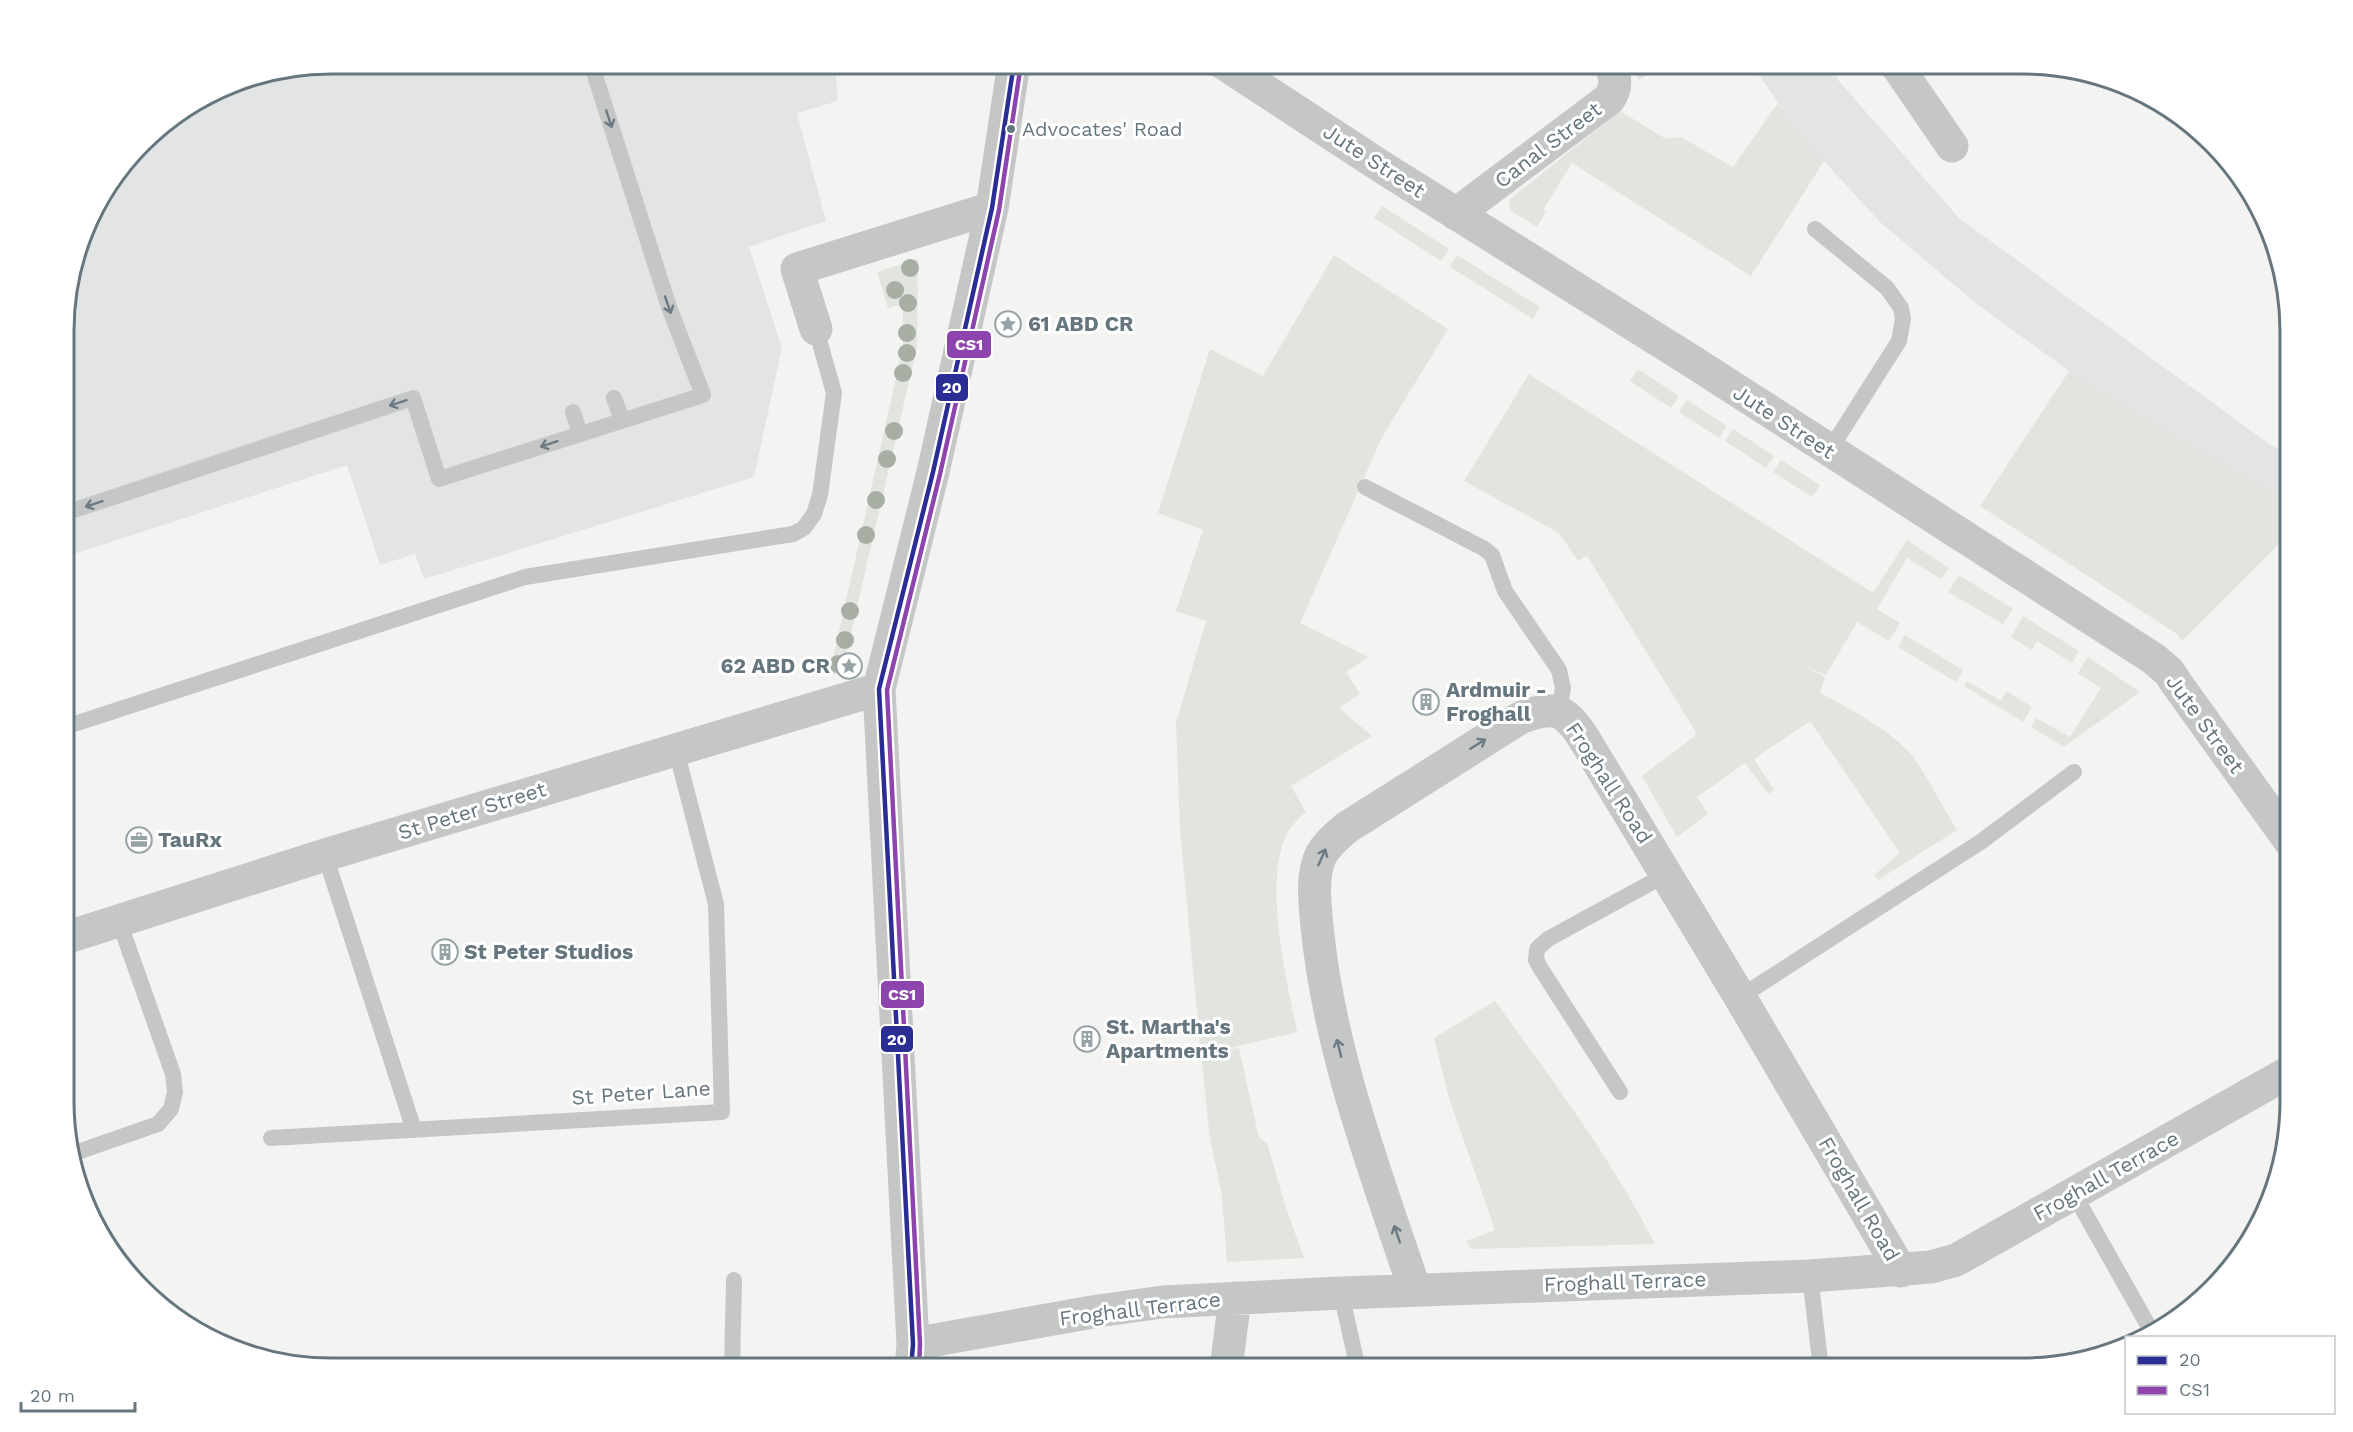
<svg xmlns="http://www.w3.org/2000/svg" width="2353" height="1432" viewBox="0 0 2353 1432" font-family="'Work Sans',sans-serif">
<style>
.built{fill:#e3e4e4}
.green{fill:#e2e4df}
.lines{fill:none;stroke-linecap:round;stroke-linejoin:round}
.service{stroke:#c5c7c7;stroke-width:16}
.minor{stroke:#c5c7c7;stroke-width:33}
.bus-1-casing{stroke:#fff;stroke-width:9}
.bus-2-casing{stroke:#fff;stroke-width:9}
.bus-1{stroke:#2a2d93;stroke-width:4.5}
.bus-2{stroke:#8e44ad;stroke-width:4.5}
.tree{fill:#a7aea3}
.oneway{stroke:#6b7a83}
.bus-dot{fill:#66767f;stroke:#fff;stroke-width:2}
.labels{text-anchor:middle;stroke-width:6;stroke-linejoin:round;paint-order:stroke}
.bus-label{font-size:20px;fill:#66767f;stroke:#fff;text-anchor:start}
.street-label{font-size:21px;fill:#66767f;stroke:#fff}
.poi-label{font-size:21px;font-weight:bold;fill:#66767f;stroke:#fff;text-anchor:start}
.rim{fill:none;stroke:#66767f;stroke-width:3}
.line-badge{stroke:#fff;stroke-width:2}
.badge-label{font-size:16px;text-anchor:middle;font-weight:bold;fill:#fff}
</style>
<rect width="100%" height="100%" fill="#f3f3f1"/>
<path class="built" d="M 331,63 L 835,63 L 838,101 L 797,113 L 826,221 L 749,247 L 782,348 L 754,477 L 424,579 L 415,554 L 380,565 L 347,465 L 65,557 L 65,296 L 91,212 L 154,130 L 228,83 Z
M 1750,63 L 1829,63 L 1838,80 L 1959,218 L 2272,446 L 2289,454 L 2289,502 L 2069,371 L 1978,305 L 1880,222 L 1809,145 Z"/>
<path class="green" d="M 1633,63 L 1662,63 L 1639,80 Z
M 1778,103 L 1809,145 L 1824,161 L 1751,276 L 1572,163 L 1543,210 L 1546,212 L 1537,227 L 1511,211 L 1509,200 L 1620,111 L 1666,139 L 1681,137 L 1733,167 Z
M 1382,206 L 1449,249 L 1441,261 L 1374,218 Z
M 1334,255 L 1448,329 L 1382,437 L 1300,623 L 1368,657 L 1346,672 L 1360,694 L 1339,708 L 1372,736 L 1291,786 L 1306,812 C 1299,818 1292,825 1288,832 C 1262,879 1287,981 1297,1032 L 1218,1051 L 1239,1048 L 1259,1138 L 1267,1143 L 1285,1205 L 1304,1258 L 1227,1262 L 1222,1196 L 1210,1139 L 1201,1055 L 1180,830 L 1176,723 L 1206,621 L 1176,611 L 1203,530 L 1158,513 L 1210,349 L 1263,376 Z
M 1457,255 L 1540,307 L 1533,319 L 1450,267 Z
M 918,259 L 917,347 L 842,672 L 829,676 L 903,347 L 903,304 L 888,308 L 877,272 Z
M 1638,369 L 1679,396 L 1671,408 L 1630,381 Z
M 2069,371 L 2289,502 L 2289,534 L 2182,641 L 2177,634 L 1980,506 Z
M 1529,374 L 1873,593 L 1907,540 L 1949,568 L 1941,579 L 1907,558 L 1877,609 L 1900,623 L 1889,641 L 1857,622 L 1826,675 L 1807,667 L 1825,677 L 1820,693 C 1852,710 1896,732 1917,762 C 1931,784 1943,808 1957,830 L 1878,880 L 1874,875 L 1900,853 L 1810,721 L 1754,759 L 1774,790 L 1768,794 L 1745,763 L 1697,797 L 1708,814 L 1677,837 L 1642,776 L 1695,736 L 1696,732 L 1587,556 L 1578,561 L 1559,533 L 1464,481 Z
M 1687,400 L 1727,426 L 1719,438 L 1679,412 Z
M 1733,429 L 1774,456 L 1766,468 L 1725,441 Z
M 1781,460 L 1820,485 L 1812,497 L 1773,472 Z
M 1959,575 L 2013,609 L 2003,624 L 1948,592 Z
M 2023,616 L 2079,651 L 2072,663 L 2037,641 L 2032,650 L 2011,637 Z
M 1905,635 L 1963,670 L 1956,682 L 1898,647 Z
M 2088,657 L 2140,692 L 2064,747 L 2031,727 L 2036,718 L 2070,737 L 2101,688 L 2078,673 Z
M 1967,681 L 2001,701 L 2006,691 L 2032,707 L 2023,722 L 1964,686 Z
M 1495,1001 C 1552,1079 1611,1158 1655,1244 L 1471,1249 L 1466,1241 L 1495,1230 L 1449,1098 L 1434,1038 Z"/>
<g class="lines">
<path class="service" d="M 1815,229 L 1887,288 L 1901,308 L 1903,319 L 1899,341 L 1829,451
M 614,398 L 622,420
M 573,412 L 580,434
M 1365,487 L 1483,548 L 1492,555 L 1505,591 L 1559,670 L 1563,688 L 1559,711
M 65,513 L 413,398 L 439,479 L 703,395 L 669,307 L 591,63
M 65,727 L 525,577 L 793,534 L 804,528 L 814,514 L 820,495 L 834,393 L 816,329
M 325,855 L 414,1130
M 1740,997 L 1982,841 L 2074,772
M 1620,1092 L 1541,969 L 1536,960 L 1537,949 L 1548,939 L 1667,874
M 271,1138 L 722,1112 L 716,904 L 676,750
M 72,1154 L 158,1124 L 171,1109 L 175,1092 L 173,1074 L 119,921
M 2074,1194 L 2153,1334
M 1810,1276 L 1821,1369
M 1341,1293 L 1358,1369
M 732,1369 L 734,1280"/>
<path class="minor" d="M 1223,63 L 1385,169 L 1690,360 L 2154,659 L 2169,672 L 2177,684 L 2289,840
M 1895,63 L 1952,146
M 1456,214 L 1609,99 C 1618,86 1615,76 1610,63
M 816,329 L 797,269 L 992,208
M 65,938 L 325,855 L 879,689
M 1415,1290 C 1375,1171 1329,1051 1317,926 C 1315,904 1311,876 1321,855 C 1327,844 1337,836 1346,828 L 1520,718 C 1553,705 1564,708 1583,737 L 1740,997 L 1901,1271
M 913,1344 L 1098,1311 L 1163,1302 L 1341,1293 L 1810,1276 L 1931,1267 L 1956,1260 L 2289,1072
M 911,1369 L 913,1344 L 879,689 L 933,472 L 992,208 L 1014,63
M 1226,1369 L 1235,1298"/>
<g class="bus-1-casing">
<path id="bus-1" d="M 911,1369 L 913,1344 L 879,689 L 933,472 L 992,208 L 1014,63"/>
</g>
<g class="bus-2-casing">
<path id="bus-2" d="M 919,1369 L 920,1344 L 887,690 L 940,474 L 999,210 L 1021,64"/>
</g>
<use href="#bus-1" class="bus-1"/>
<use href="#bus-2" class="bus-2"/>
</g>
<g class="tree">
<circle cx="910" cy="268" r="9"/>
<circle cx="895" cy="290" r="9"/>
<circle cx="908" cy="303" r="9"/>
<circle cx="907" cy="333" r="9"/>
<circle cx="907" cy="353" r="9"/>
<circle cx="903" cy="373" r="9"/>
<circle cx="894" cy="431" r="9"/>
<circle cx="887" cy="459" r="9"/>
<circle cx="876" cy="500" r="9"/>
<circle cx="866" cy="535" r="9"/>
<circle cx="850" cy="611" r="9"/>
<circle cx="845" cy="640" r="9"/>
<circle cx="838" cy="664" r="9"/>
</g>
<defs><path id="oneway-shaft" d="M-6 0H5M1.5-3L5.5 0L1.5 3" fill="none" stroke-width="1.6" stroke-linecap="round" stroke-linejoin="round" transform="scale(1.5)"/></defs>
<g class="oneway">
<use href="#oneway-shaft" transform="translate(609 119) rotate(72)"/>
<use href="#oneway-shaft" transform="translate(668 305) rotate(71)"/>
<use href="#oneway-shaft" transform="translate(398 403) rotate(162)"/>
<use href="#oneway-shaft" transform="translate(549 444) rotate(162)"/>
<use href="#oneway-shaft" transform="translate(94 504) rotate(162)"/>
<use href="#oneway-shaft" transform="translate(1478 744) rotate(-32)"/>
<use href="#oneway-shaft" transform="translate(1322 857) rotate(-66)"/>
<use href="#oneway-shaft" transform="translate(1339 1048) rotate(-104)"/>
<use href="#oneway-shaft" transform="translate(1397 1234) rotate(-109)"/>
</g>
<defs>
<g id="sight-ring" transform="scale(1.35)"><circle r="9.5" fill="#fff" stroke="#97a2a7" stroke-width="1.5"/><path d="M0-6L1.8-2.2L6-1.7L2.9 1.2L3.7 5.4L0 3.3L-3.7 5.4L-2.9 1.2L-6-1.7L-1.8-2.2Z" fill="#97a2a7"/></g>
<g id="building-ring" transform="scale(1.35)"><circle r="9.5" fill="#fff" stroke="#97a2a7" stroke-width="1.5"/><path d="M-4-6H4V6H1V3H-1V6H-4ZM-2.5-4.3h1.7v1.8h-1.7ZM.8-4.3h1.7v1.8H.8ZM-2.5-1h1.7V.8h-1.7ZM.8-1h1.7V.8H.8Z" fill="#97a2a7"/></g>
<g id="office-ring" transform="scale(1.35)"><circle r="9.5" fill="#fff" stroke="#97a2a7" stroke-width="1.5"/><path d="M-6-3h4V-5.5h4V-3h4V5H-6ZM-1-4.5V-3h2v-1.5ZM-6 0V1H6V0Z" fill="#97a2a7"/></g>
</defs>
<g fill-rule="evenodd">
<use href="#sight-ring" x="1008" y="324"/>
<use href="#sight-ring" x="849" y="666"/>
<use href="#building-ring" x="1426" y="702"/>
<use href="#office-ring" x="139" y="840"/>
<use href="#building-ring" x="445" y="952"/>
<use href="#building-ring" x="1087" y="1039"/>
</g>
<circle class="bus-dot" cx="1011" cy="129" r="5"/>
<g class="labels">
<g class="bus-label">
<text x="1022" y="136">Advocates' Road</text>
</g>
<g class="street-label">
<text transform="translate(1548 145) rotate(-37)" y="7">Canal Street</text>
<text transform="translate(1374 161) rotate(33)" y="7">Jute Street</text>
<text transform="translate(1784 422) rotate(33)" y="7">Jute Street</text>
<text transform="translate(2205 724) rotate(54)" y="7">Jute Street</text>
<text transform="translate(1609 783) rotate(57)" y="7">Froghall Road</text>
<text transform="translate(472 811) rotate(-17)" y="7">St Peter Street</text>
<text transform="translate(641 1093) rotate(-4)" y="7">St Peter Lane</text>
<text transform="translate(2106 1176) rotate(-29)" y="7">Froghall Terrace</text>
<text transform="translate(1859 1199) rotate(60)" y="7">Froghall Road</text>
<text transform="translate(1625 1282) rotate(-2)" y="7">Froghall Terrace</text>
<text transform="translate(1140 1309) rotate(-7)" y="7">Froghall Terrace</text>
</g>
<g class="poi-label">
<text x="1028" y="331">61 ABD CR</text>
<text x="830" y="673" text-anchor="end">62 ABD CR</text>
<text x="1446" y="697">Ardmuir -<tspan x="1446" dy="24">Froghall</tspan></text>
<text x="158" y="847">TauRx</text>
<text x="464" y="959">St Peter Studios</text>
<text x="1106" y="1034">St. Martha's<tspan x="1106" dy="24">Apartments</tspan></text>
</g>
</g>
<path d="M0 0H2353V1432H0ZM331 74H2023A257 257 0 0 1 2280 331V1101A257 257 0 0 1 2023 1358H331A257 257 0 0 1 74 1101V331A257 257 0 0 1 331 74Z" fill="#fff" fill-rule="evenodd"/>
<path class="rim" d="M331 74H2023A257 257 0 0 1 2280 331V1101A257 257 0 0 1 2023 1358H331A257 257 0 0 1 74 1101V331A257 257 0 0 1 331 74Z"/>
<g class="line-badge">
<rect x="946" y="330" width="46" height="29" rx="6" fill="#8e44ad"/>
<rect x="935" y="373" width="34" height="29" rx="6" fill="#2a2d93"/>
<rect x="880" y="980" width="45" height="29" rx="6" fill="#8e44ad"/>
<rect x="880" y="1025" width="34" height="28" rx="6" fill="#2a2d93"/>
</g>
<g class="badge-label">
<text x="969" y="350">CS1</text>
<text x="952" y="393">20</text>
<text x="902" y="1000">CS1</text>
<text x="897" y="1045">20</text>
</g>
<rect x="2125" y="1336" width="210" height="78" fill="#ffffff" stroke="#c2c8cc" stroke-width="1.5"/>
<rect x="2137" y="1356" width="30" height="9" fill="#2a2d93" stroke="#c2c8cc" stroke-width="1.5"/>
<text x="2179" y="1366" font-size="18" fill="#66767f">20</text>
<rect x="2137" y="1386" width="30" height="9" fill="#8e44ad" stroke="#c2c8cc" stroke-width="1.5"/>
<text x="2179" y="1396" font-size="18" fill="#66767f">CS1</text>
<path d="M21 1402v9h114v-9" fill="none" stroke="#66767f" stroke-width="3"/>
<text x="30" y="1402" font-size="18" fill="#66767f" stroke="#ffffff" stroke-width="4.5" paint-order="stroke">20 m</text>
</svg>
